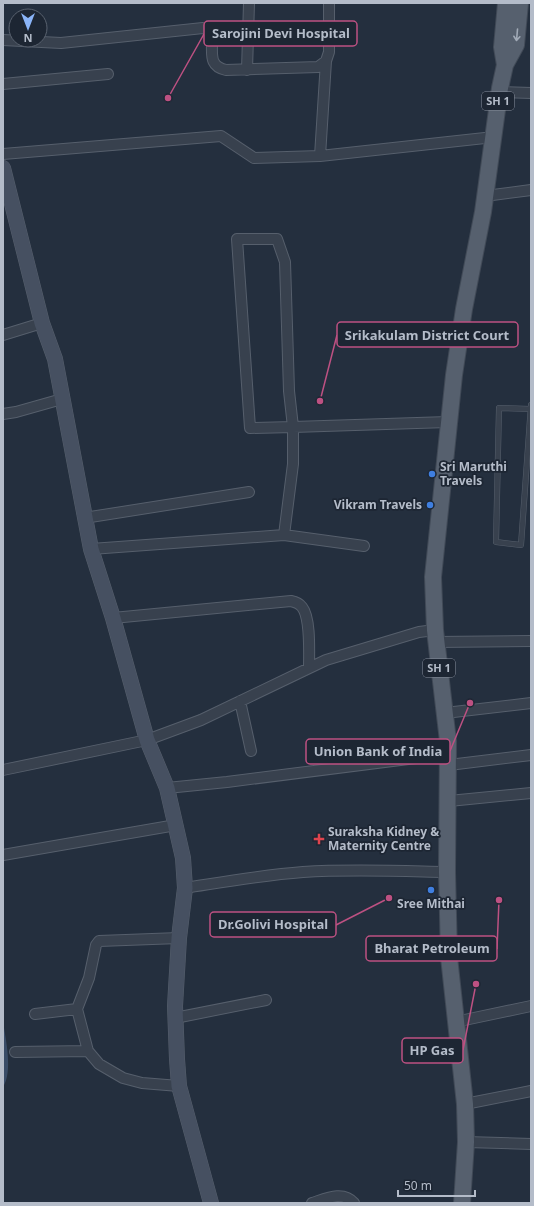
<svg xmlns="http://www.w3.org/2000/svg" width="534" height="1206" viewBox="0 0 534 1206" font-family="'Noto Sans',sans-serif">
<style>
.water{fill:#394c67}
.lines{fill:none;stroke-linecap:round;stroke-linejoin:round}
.lane-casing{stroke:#565f6c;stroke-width:6}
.street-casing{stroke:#565f6c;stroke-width:12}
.secondary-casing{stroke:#565f6c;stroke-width:16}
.primary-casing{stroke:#414a57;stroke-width:18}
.lane{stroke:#38414e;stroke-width:5}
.street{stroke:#38414e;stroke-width:10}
.secondary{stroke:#465061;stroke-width:15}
.primary{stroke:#56606e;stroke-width:16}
.oneway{stroke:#a1aab7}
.shop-dot{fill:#3f7fe0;stroke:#1d2633;stroke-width:1.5}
.health-dot{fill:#e0444e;stroke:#1d2633;stroke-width:1.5}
.labels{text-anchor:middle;stroke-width:3.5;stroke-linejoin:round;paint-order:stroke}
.shield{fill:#1d2633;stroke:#878f9c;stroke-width:1}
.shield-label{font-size:11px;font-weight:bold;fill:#b4bcc9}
.poi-label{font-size:12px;font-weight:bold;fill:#b4bcc9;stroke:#1d2633;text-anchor:start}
.leader{fill:none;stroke:#bd5182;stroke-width:1.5}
.callout-dot{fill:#bd5182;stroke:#1d2633;stroke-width:1.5}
.callout{fill:#1d2633;stroke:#bd5182;stroke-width:1.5}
.callout-label{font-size:13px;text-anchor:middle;font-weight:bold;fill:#b4bcc9}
</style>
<rect width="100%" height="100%" fill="#242f3e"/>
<path class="water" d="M 3,1022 C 6,1040 13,1072 3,1087 Z"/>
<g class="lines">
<g class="lane-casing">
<path id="lane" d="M 530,409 L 499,408 L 496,542 L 521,545 L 531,405"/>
</g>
<g class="street-casing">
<path id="street" d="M 3,40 L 61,43 L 203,28 L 210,31 C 216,47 204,65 226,70 L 318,67 L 326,61 L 329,52 L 329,3
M 247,70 L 249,3
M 3,84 L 108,74
M 499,92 L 531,93
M 3,154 L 221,136 L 254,158 L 320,156 L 494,137
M 320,156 L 326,61
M 485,196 L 531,190
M 237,239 L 277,239 L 285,262 L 289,391 L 293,427 L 250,428 Z
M 3,335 L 42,323
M 3,414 L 16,412 L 62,399
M 84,518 L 249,492
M 284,535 L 364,546
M 91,549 L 284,535 L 293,464 L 293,427 L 448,422
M 113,618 L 291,601 C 296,602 299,603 302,607 C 311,618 309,653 309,668
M 436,642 L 531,641
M 240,701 L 251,751
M 445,713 L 531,703
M 449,765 L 531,755
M 3,770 L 147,740 L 201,720 L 326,660 L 419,632 L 435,630
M 167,788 L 227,782 L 448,754
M 449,801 L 531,793
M 3,855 L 176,825
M 185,888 C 224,882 263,875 303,872 C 351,869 399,871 447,872
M 179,938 L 99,941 L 96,945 L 89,978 L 77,1009 L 88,1051 L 99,1064 L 123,1078 L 142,1083 L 179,1086
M 35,1014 L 77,1009
M 175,1018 L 266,1000
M 455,1022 L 531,1006
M 15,1052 L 88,1051
M 465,1104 L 531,1091
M 466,1142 L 531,1144
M 312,1203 C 325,1199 343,1190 354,1203"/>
</g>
<g class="secondary-casing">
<path id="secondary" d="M 3,168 L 42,323 L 55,359 L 91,549 L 113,618 L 147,740 L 167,788 L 183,858 L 185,888 L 179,938 L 175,1006 L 177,1059 L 179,1086 L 211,1203"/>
</g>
<g class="primary-casing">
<path id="primary" d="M 505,65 L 502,47 L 506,3
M 462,1203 L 466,1142 L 465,1104 L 449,957 L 447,872 L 448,741 L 435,630 L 433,577 L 454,375 L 464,309 L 483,212 L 500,88 L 505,65 L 516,45 L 520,3"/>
</g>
<use href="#lane" class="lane"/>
<use href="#street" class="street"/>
<use href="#secondary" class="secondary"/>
<use href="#primary" class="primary"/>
</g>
<defs><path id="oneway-shaft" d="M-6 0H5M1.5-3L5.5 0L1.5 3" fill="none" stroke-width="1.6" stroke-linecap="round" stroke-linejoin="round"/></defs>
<use class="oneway" href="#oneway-shaft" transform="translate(517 35) rotate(95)"/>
<g class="shop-dot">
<circle cx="432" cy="474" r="4"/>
<circle cx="430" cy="505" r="4"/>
<circle cx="431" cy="890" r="4"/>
</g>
<path class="health-dot" d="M317 833h4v4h4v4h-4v4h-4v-4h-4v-4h4z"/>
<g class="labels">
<g class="shield">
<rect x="482" y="92" width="32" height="18" rx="3"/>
<rect x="423" y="659" width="32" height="18" rx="3"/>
</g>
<g class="shield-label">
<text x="498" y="105">SH 1</text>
<text x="439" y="672">SH 1</text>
</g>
<g class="poi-label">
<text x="440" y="471">Sri Maruthi<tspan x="440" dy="14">Travels</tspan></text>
<text x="422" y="509" text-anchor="end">Vikram Travels</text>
<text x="328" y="836">Suraksha Kidney &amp;<tspan x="328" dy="14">Maternity Centre</tspan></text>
<text x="431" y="908" text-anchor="middle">Sree Mithai</text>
</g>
</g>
<path class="leader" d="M168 98L204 34M320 401L337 335M470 703L450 751M389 898L336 925M499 900L497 949M476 984L463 1050"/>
<g class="callout-dot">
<circle cx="168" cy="98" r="4"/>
<circle cx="320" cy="401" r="4"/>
<circle cx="470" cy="703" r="4"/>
<circle cx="389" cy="898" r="4"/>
<circle cx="499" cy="900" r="4"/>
<circle cx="476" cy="984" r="4"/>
</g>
<g class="callout">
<rect x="204" y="21" width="153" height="25" rx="4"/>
<rect x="337" y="322" width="181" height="25" rx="4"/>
<rect x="306" y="739" width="144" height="25" rx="4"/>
<rect x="210" y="912" width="126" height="25" rx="4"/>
<rect x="366" y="936" width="131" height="25" rx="4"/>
<rect x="402" y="1038" width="61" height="25" rx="4"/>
</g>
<g class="callout-label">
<text x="281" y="38">Sarojini Devi Hospital</text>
<text x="427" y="340">Srikakulam District Court</text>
<text x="378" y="756">Union Bank of India</text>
<text x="273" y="929">Dr.Golivi Hospital</text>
<text x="432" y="953">Bharat Petroleum</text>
<text x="432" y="1055">HP Gas</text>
</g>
<rect width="534" height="1206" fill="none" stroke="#b4bcc9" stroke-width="8"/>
<g transform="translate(28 28) rotate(180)"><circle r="19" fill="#1d2633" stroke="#59626f"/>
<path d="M0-3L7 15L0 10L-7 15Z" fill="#8ab4f8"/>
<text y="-6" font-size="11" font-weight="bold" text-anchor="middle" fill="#b4bcc9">N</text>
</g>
<path d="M398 1190v6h77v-6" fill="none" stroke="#b4bcc9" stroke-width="2"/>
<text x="404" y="1190" font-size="12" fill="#b4bcc9" stroke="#1d2633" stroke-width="3" paint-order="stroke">50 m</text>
</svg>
